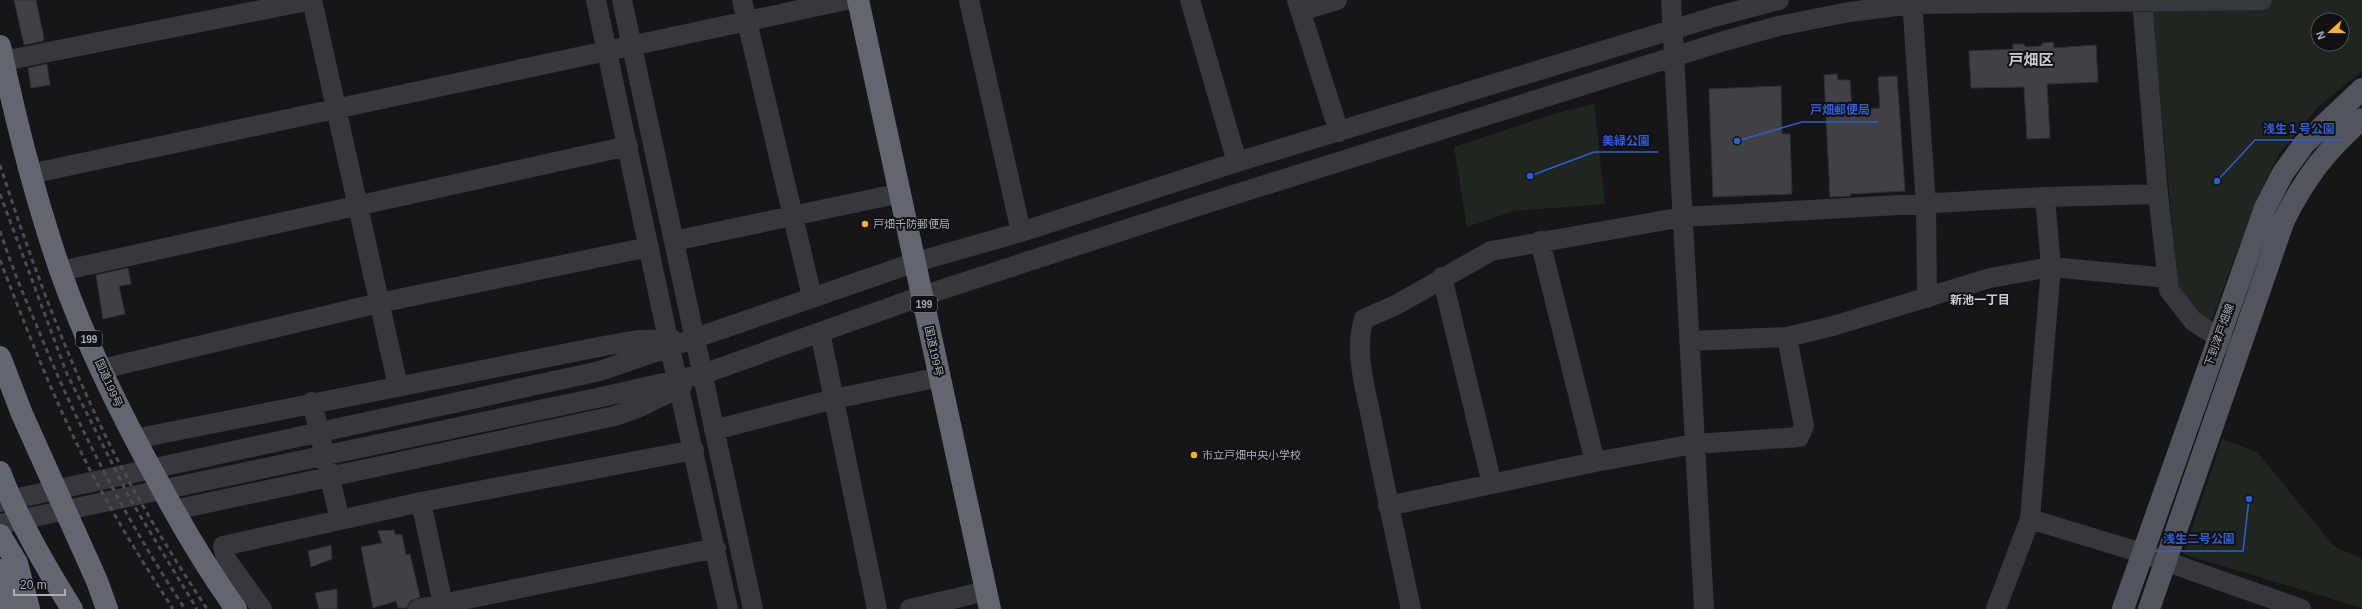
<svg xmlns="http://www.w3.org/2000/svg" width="2362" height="609" viewBox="0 0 2362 609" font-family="Helvetica,'Noto Sans JP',sans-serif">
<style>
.green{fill:#1e261f;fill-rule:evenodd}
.building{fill:#404145;stroke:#303034}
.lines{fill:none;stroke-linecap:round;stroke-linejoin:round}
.minor{stroke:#37383d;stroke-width:20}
.major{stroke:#53555c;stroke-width:22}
.highway{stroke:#63666e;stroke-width:22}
.rail{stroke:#4a4c52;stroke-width:3;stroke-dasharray:5 4;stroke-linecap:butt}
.poi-dot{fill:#f2b134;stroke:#111113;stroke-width:1.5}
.labels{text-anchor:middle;stroke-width:4;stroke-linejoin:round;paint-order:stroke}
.shield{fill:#111113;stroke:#7b7e86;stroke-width:1}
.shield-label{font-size:10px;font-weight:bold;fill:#a8adb8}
.poi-label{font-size:11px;fill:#a8adb8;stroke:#111113;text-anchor:start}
.street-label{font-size:11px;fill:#a8adb8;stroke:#111113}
.neighbourhood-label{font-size:12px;font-weight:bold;fill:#c9ccd4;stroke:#111113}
.district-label{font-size:15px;font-weight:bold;fill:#c9ccd4;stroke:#111113}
.leader{fill:none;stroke:#325cd3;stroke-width:1.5}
.callout-dot{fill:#325cd3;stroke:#111113;stroke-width:1.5}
.callout-label{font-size:12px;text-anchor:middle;font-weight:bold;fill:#325cd3;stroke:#111113;stroke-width:4;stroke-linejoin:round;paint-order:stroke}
</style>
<rect width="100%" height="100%" fill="#161618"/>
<path class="green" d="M 2151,0 L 2362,0 L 2362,71 L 2318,107 L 2279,154 L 2253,209 L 2211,322 L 2198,314 L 2178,285 ZM 2318,20 L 2342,20 L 2342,44 L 2318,44 Z
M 1594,104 L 1605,204 L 1513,211 L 1467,227 L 1454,147 L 1556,113 Z
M 2222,439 L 2257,452 L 2334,546 L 2362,559 L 2362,608 L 2183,554 Z"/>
<path class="building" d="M 14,0 L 36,0 L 44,38 L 43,41 L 24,45 Z
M 2053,42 L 2054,48 L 2096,45 L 2098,82 L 2047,84 L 2050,138 L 2027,139 L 2024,87 L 1971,88 L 1969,51 L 2013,49 L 2013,44 L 2023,44 L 2026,47 L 2041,46 L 2043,43 Z
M 47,64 L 50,85 L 31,88 L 28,68 Z
M 1837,74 L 1838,80 L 1850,80 L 1852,110 L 1880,108 L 1878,77 L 1897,76 L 1905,191 L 1850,194 L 1850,196 L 1830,197 L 1824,75 Z
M 1781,86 L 1782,134 L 1790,134 L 1792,194 L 1713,197 L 1709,89 Z
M 128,268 L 131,284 L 119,286 L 125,314 L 103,319 L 96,275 Z
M 394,530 L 395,534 L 402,535 L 406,555 L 410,554 L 420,597 L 410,601 L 407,608 L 398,608 L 396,601 L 373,608 L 361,547 L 382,543 L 378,531 Z
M 331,545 L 332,559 L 311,567 L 308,551 Z
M 337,589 L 337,609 L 319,609 L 315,593 Z"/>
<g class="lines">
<path class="minor" d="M 596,0 L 668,339 L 728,609
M 622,0 L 753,609
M 742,0 L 812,297
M 969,0 L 1021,232
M 1190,0 L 1237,162
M 1297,0 L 1339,132
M 1671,0 L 1704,609
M 1912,0 L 1926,204 L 1927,298
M 2142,0 L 2158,194 L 2169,290 L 2193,321 L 2233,347
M 1301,11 L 1337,0
M 3,61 L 312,0 L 398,386
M 30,174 L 846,0
M 674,241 L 901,193
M 1540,241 L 1595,462
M 61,271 L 628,146
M 1442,277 L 1492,484
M 820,332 L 877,609
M 1689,341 L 1787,337 L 1833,326 L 1990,278 L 2051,267 L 2168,278
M 102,369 L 379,303 L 649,247
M 312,402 L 340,520
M 714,430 L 834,399 L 940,377
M 134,439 L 604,346 L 638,340 L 672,339
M 0,502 L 600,371 L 916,262 L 1021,232 L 1237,162 L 1714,17 L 1779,0
M 421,502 L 444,609
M 1388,506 L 1595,462 L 1694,444 L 1799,437 L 1804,426 L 1787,337
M 174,510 L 615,416 L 642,406 L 682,386
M 2030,519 L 2142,553 L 2301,609
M 0,524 L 606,396 L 703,374 L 922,296 L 1195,207 L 1724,41 L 1779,26 L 1849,12 L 1913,4 L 2262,0
M 262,609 L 226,559 L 223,546 L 421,502 L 694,450
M 418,609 L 716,548
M 910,609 L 986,591
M 1411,609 C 1398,548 1385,488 1373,427 C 1367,393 1353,353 1364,319 L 1396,305 L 1491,251 L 1683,217 L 2045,197 L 2158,194
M 1996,609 L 2030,519 L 2051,267 L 2045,197"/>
<path class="major" d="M 2123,609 L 2265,208 L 2283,173 L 2304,144 L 2362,89
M 2149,609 L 2284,220 C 2305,178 2327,149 2362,119"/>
<path class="highway" d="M 858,0 L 990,609
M 0,46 C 16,122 35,197 60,270 C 86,344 122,417 160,485 C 183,528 208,570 236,609
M 0,357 L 22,414 L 97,581 L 107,609
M 0,472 C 18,520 45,566 72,609
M 0,535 L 17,563 L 29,609
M 0,570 L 10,609"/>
<path class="rail" d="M 0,165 C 30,258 64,351 107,439 C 136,498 171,554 207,609
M 0,194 L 67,374 L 130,499 L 197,609
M 0,231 C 10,262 23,294 36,324 C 77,426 125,518 185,609
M 0,260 C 25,325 50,390 81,452 C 108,507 140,558 173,609"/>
</g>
<g class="poi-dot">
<circle cx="865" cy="224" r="4"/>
<circle cx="1194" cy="455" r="4"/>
</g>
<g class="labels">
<g class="shield">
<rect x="911" y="296" width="26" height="16" rx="3"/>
<rect x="76" y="331" width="26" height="16" rx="3"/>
</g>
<g class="shield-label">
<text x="924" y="308">199</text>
<text x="89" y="343">199</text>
</g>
<g class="poi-label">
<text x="873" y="228">戸畑千防郵便局</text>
<text x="1202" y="459">市立戸畑中央小学校</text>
</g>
<g class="street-label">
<text transform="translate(2219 335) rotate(-70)" y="4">下到津戸畑線</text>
<text transform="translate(934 351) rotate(78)" y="4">国道199号</text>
<text transform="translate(109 383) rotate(66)" y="4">国道199号</text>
</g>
<g class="neighbourhood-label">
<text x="1980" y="304">新池一丁目</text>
</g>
<g class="district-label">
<text x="2031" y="65">戸畑区</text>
</g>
</g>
<path class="leader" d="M1737 141L1802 122H1878M2217 181L2255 140H2343M1530 176L1594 152H1658M2249 499L2243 551H2155"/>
<g class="callout-dot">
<circle cx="1737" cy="141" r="4"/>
<circle cx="2217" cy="181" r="4"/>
<circle cx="1530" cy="176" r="4"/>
<circle cx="2249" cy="499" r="4"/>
</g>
<g class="callout-label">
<text x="1840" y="114">戸畑郵便局</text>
<text x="2299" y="133">浅生１号公園</text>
<text x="1626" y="145">美緑公園</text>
<text x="2199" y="543">浅生二号公園</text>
</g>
<g transform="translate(2330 32) rotate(249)"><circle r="19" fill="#111113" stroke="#4d4f55"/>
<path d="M0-3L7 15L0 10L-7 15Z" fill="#f2b134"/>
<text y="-6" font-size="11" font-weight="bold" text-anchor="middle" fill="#a8adb8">N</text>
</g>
<path d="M14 589v6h51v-6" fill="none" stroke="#a8adb8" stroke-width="2"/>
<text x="20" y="589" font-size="12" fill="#a8adb8" stroke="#111113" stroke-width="3" paint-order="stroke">20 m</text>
</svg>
